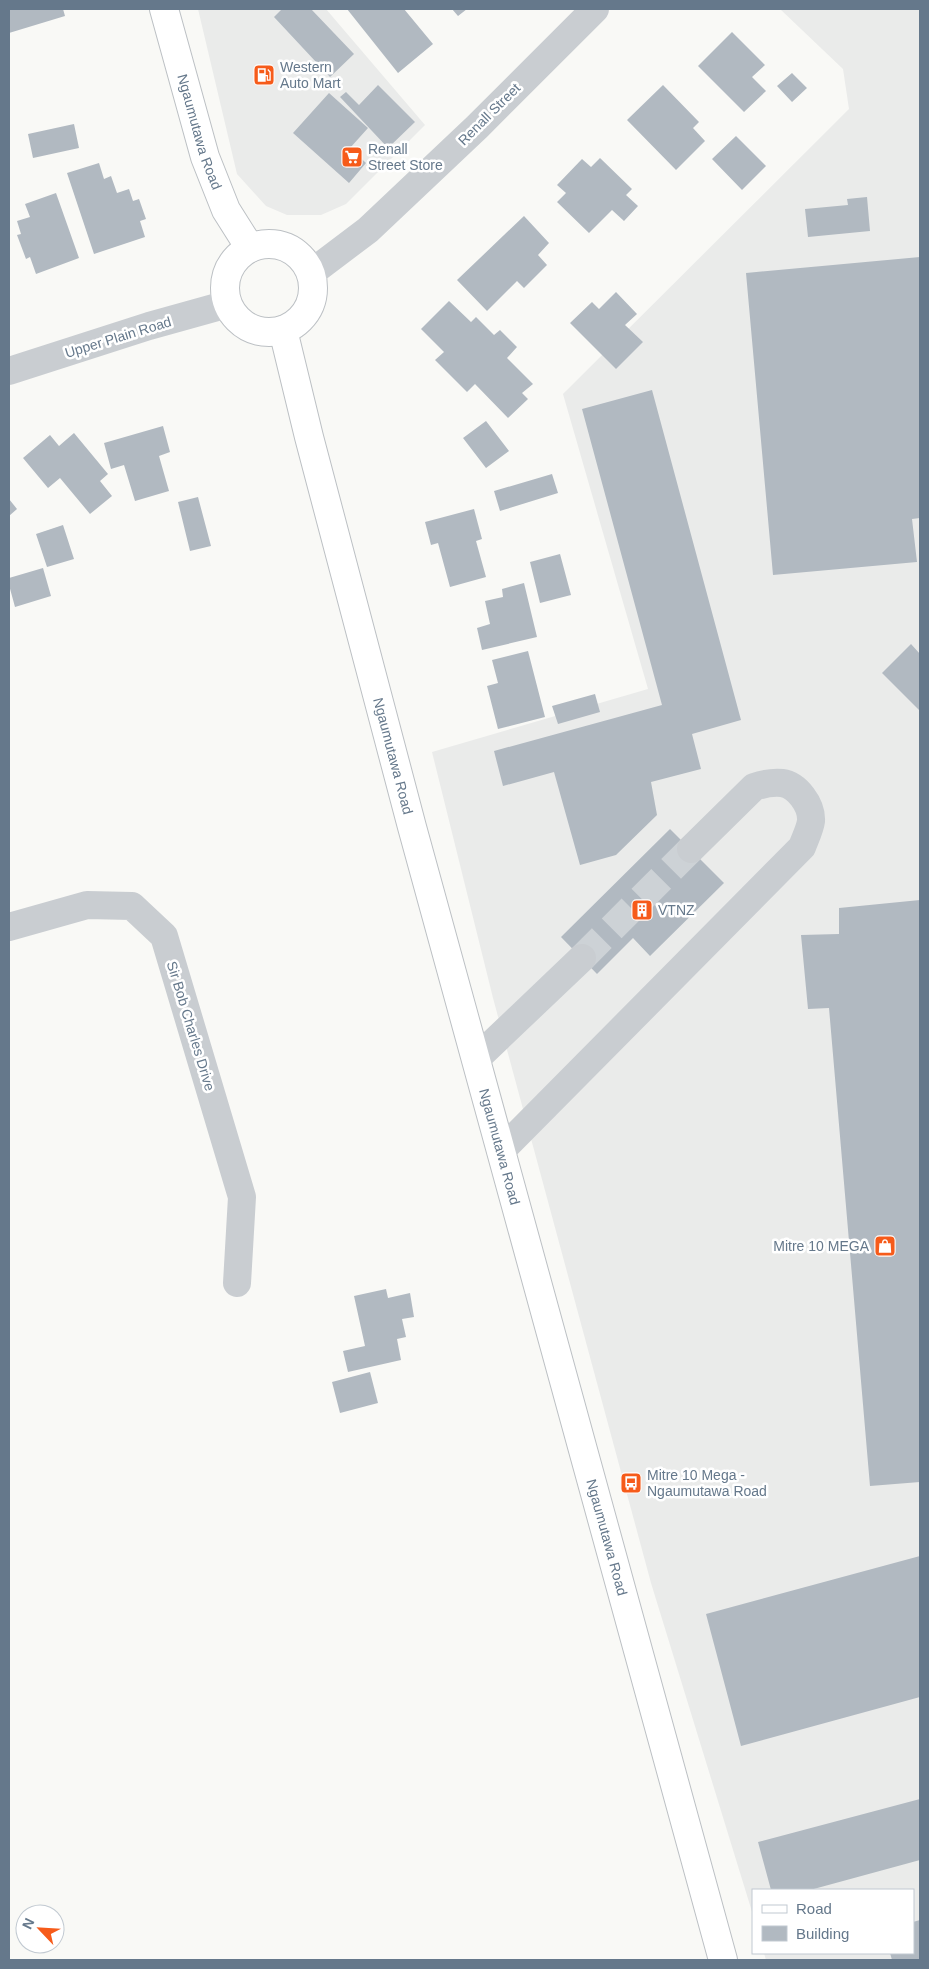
<svg xmlns="http://www.w3.org/2000/svg" width="929" height="1969" viewBox="0 0 929 1969" font-family="Helvetica,sans-serif">
<style>
.built{fill:#eaebea}
.building{fill:#b1b9c1}
.lines{fill:none;stroke-linecap:round;stroke-linejoin:round}
.minor-tunnel{stroke:#cdd2d6;stroke-width:28;stroke-dasharray:28 14;stroke-linecap:butt}
.major-casing{stroke:#bcc0c4;stroke-width:30}
.minor{stroke:#c9cdd1;stroke-width:28}
.major{stroke:#fff;stroke-width:28}
.labels{text-anchor:middle;stroke-width:5;stroke-linejoin:round;paint-order:stroke}
.poi-label{font-size:14px;fill:#65788b;stroke:#fff;text-anchor:start}
.street-label{font-size:14px;fill:#65788b;stroke:#fff}
</style>
<rect width="100%" height="100%" fill="#f9f9f6"/>
<path class="built" d="M 198,9 L 326,9 L 425,125 L 346,204 L 321,215 L 287,215 L 266,206 L 237,174 Z
M 780,9 L 920,9 L 920,1960 L 766,1960 L 764,1953 L 913,1953 L 913,1890 L 753,1890 L 753,1915 L 651,1583 L 493,998 L 432,752 L 648,689 L 563,394 L 849,109 L 843,69 Z"/>
<path class="building" d="M 9,9 L 63,9 L 65,16 L 9,33 Z
M 282,9 L 311,9 L 354,54 L 330,77 L 274,17 Z
M 347,9 L 404,9 L 433,44 L 398,73 Z
M 452,9 L 467,9 L 458,16 Z
M 732,32 L 765,65 L 752,77 L 766,91 L 744,112 L 698,66 Z
M 792,73 L 807,88 L 792,102 L 777,86 Z
M 378,85 L 415,122 L 388,148 L 340,97 L 346,92 L 359,105 Z
M 663,85 L 699,122 L 693,128 L 705,141 L 676,170 L 627,120 Z
M 329,93 L 368,128 L 350,148 L 366,163 L 349,183 L 293,133 Z
M 74,124 L 79,148 L 33,158 L 28,134 Z
M 736,136 L 766,166 L 742,190 L 712,159 Z
M 600,158 L 632,189 L 626,195 L 638,206 L 624,221 L 612,210 L 589,233 L 557,202 L 566,193 L 557,185 L 582,159 L 591,167 Z
M 99,163 L 104,179 L 111,176 L 117,193 L 129,189 L 133,201 L 139,199 L 146,219 L 140,221 L 145,237 L 94,254 L 67,173 Z
M 56,193 L 79,258 L 36,274 L 30,257 L 26,259 L 17,235 L 21,234 L 17,221 L 30,217 L 25,204 Z
M 867,197 L 870,231 L 808,237 L 805,209 L 848,205 L 847,199 Z
M 524,216 L 549,243 L 538,255 L 547,265 L 524,288 L 517,281 L 487,311 L 457,280 Z
M 920,257 L 920,518 L 912,519 L 917,562 L 773,575 L 746,273 Z
M 616,292 L 637,314 L 625,325 L 643,342 L 616,369 L 570,323 L 592,302 L 599,309 Z
M 449,301 L 471,322 L 476,317 L 494,335 L 500,330 L 517,347 L 507,358 L 533,384 L 522,393 L 528,399 L 508,418 L 475,384 L 467,392 L 435,360 L 444,352 L 421,329 Z
M 652,390 L 741,720 L 692,734 L 701,769 L 651,782 L 657,815 L 616,855 L 580,865 L 554,772 L 503,786 L 494,751 L 662,705 L 582,409 Z
M 486,421 L 509,451 L 486,468 L 463,438 Z
M 163,426 L 170,452 L 159,456 L 169,491 L 135,501 L 124,465 L 111,469 L 104,443 Z
M 74,433 L 108,474 L 100,481 L 112,496 L 90,514 L 60,478 L 48,488 L 23,458 L 50,435 L 59,446 Z
M 552,474 L 558,493 L 500,511 L 494,491 Z
M 198,497 L 211,546 L 190,551 L 178,502 Z
M 9,499 L 17,509 L 9,516 Z
M 474,509 L 482,539 L 476,541 L 486,577 L 450,587 L 438,543 L 431,545 L 425,522 Z
M 63,525 L 74,559 L 47,567 L 36,534 Z
M 560,554 L 571,595 L 540,603 L 530,562 Z
M 43,568 L 51,596 L 15,607 L 9,585 L 9,578 Z
M 524,583 L 537,637 L 482,650 L 477,628 L 490,624 L 485,601 L 503,597 L 502,589 Z
M 911,644 L 920,654 L 920,711 L 882,673 Z
M 528,651 L 545,717 L 498,729 L 487,686 L 498,683 L 492,660 Z
M 595,694 L 600,712 L 558,724 L 552,706 Z
M 670,829 L 724,883 L 650,956 L 633,938 L 597,974 L 561,937 Z
M 920,900 L 920,1482 L 870,1486 L 829,1008 L 808,1009 L 801,935 L 839,934 L 839,908 Z
M 386,1289 L 388,1298 L 410,1293 L 414,1317 L 402,1319 L 406,1337 L 397,1339 L 401,1360 L 348,1372 L 343,1351 L 365,1346 L 354,1296 Z
M 370,1372 L 378,1403 L 340,1413 L 332,1382 Z
M 920,1556 L 920,1697 L 741,1746 L 706,1614 Z
M 920,1799 L 920,1860 L 810,1890 L 771,1890 L 758,1842 Z
M 920,1920 L 920,1960 L 892,1960 L 890,1953 L 913,1953 L 913,1922 Z"/>
<g class="lines">
<path class="minor-tunnel" d="M 582,958 L 691,849"/>
<g class="major-casing">
<g id="major">
<path id="s1" d="M 164,9 L 205,157 L 226,210 L 250,248"/>
<circle cx="269" cy="288" r="44"/>
<path id="s2" d="M 283,330 L 309,437 L 412,827 L 723,1960"/>
</g>
</g>
<path class="minor" d="M 311,273 L 368,230 L 477,127 L 595,9
M 9,371 L 149,326 L 228,304
M 9,927 L 87,905 L 132,906 L 164,936 L 242,1197 L 237,1283
M 476,1059 L 582,958
M 501,1151 L 802,847 C 805,839 810,829 811,821 C 812,805 797,785 782,783 C 773,782 763,784 754,787 L 691,849"/>
<use href="#major" class="major"/>
</g>
<defs>
<g id="fuel-square" transform="scale(1.125)"><rect x="-9" y="-9" width="18" height="18" rx="4" fill="#f65b1a" stroke="#fff"/><path d="M-5.5-6h7V0h2V4h1.3V-2.5L3-4.5l.8-.8L6-3V5H2.5V1h-1V6h-7ZM-4.2-4.7v3.2H.2V-4.7Z" fill="#fff"/></g>
<g id="supermarket-square" transform="scale(1.125)"><rect x="-9" y="-9" width="18" height="18" rx="4" fill="#f65b1a" stroke="#fff"/><path d="M-6-5.5h2.5l.6 2H6L4.5 2H-2.5L-4.4-4H-6ZM-1.5 3.2a1.3 1.3 0 1 0 .1 0ZM3 3.2a1.3 1.3 0 1 0 .1 0Z" fill="#fff"/></g>
<g id="building-square" transform="scale(1.125)"><rect x="-9" y="-9" width="18" height="18" rx="4" fill="#f65b1a" stroke="#fff"/><path d="M-4-6H4V6H1V3H-1V6H-4ZM-2.5-4.3h1.7v1.8h-1.7ZM.8-4.3h1.7v1.8H.8ZM-2.5-1h1.7V.8h-1.7ZM.8-1h1.7V.8H.8Z" fill="#fff"/></g>
<g id="shop-square" transform="scale(1.125)"><rect x="-9" y="-9" width="18" height="18" rx="4" fill="#f65b1a" stroke="#fff"/><path d="M-5-2.5h2.3a2.7 3.5 0 0 1 5.4 0H5L5.5 6h-11ZM-1.5-2.5h3a1.5 2.3 0 0 0-3 0Z" fill="#fff"/></g>
<g id="bus-square" transform="scale(1.125)"><rect x="-9" y="-9" width="18" height="18" rx="4" fill="#f65b1a" stroke="#fff"/><path d="M-5-6H5V4H4V6H2V4H-2V6H-4V4H-5ZM-3.5-4V0h7V-4ZM-3.5 1.2v1.5H-2V1.2ZM2 1.2v1.5H3.5V1.2Z" fill="#fff"/></g>
</defs>
<g fill-rule="evenodd">
<use href="#fuel-square" x="264" y="75"/>
<use href="#supermarket-square" x="352" y="157"/>
<use href="#building-square" x="642" y="910"/>
<use href="#shop-square" x="885" y="1246"/>
<use href="#bus-square" x="631" y="1483"/>
</g>
<g class="labels">
<g class="poi-label">
<text x="280" y="72">Western<tspan x="280" dy="16">Auto Mart</tspan></text>
<text x="368" y="154">Renall<tspan x="368" dy="16">Street Store</tspan></text>
<text x="658" y="915">VTNZ</text>
<text x="869" y="1251" text-anchor="end">Mitre 10 MEGA</text>
<text x="647" y="1480">Mitre 10 Mega -<tspan x="647" dy="16">Ngaumutawa Road</tspan></text>
</g>
<g class="street-label">
<text transform="translate(489 114) rotate(-45)" y="5">Renall Street</text>
<text dy="5" stroke="none"><textPath href="#s1" startOffset="128">Ngaumutawa Road</textPath></text>
<text transform="translate(118 337) rotate(-17)" y="5">Upper Plain Road</text>
<text dy="5" stroke="none"><textPath href="#s2" startOffset="440">Ngaumutawa Road</textPath></text>
<text transform="translate(191 1026) rotate(73)" y="5">Sir Bob Charles Drive</text>
<text dy="5" stroke="none"><textPath href="#s2" startOffset="845">Ngaumutawa Road</textPath></text>
<text dy="5" stroke="none"><textPath href="#s2" startOffset="1250">Ngaumutawa Road</textPath></text>
</g>
</g>
<rect width="929" height="1969" fill="none" stroke="#65788b" stroke-width="20"/>
<rect x="752" y="1889" width="162" height="65" fill="#ffffff" stroke="#c1c9d1"/>
<rect x="762" y="1905" width="25" height="8" fill="#ffffff" stroke="#c1c9d1"/>
<text x="796" y="1914" font-size="15" fill="#65788b">Road</text>
<rect x="762" y="1926" width="25" height="15" fill="#b1b9c1" stroke="#c1c9d1"/>
<text x="796" y="1939" font-size="15" fill="#65788b">Building</text>
<g transform="translate(40 1929) rotate(295)"><circle r="24" fill="#ffffff" stroke="#c1c9d1"/>
<path d="M0-4L9 19L0 12L-9 19Z" fill="#f65b1a"/>
<text y="-8" font-size="14" font-weight="bold" text-anchor="middle" fill="#65788b">N</text>
</g>
</svg>
